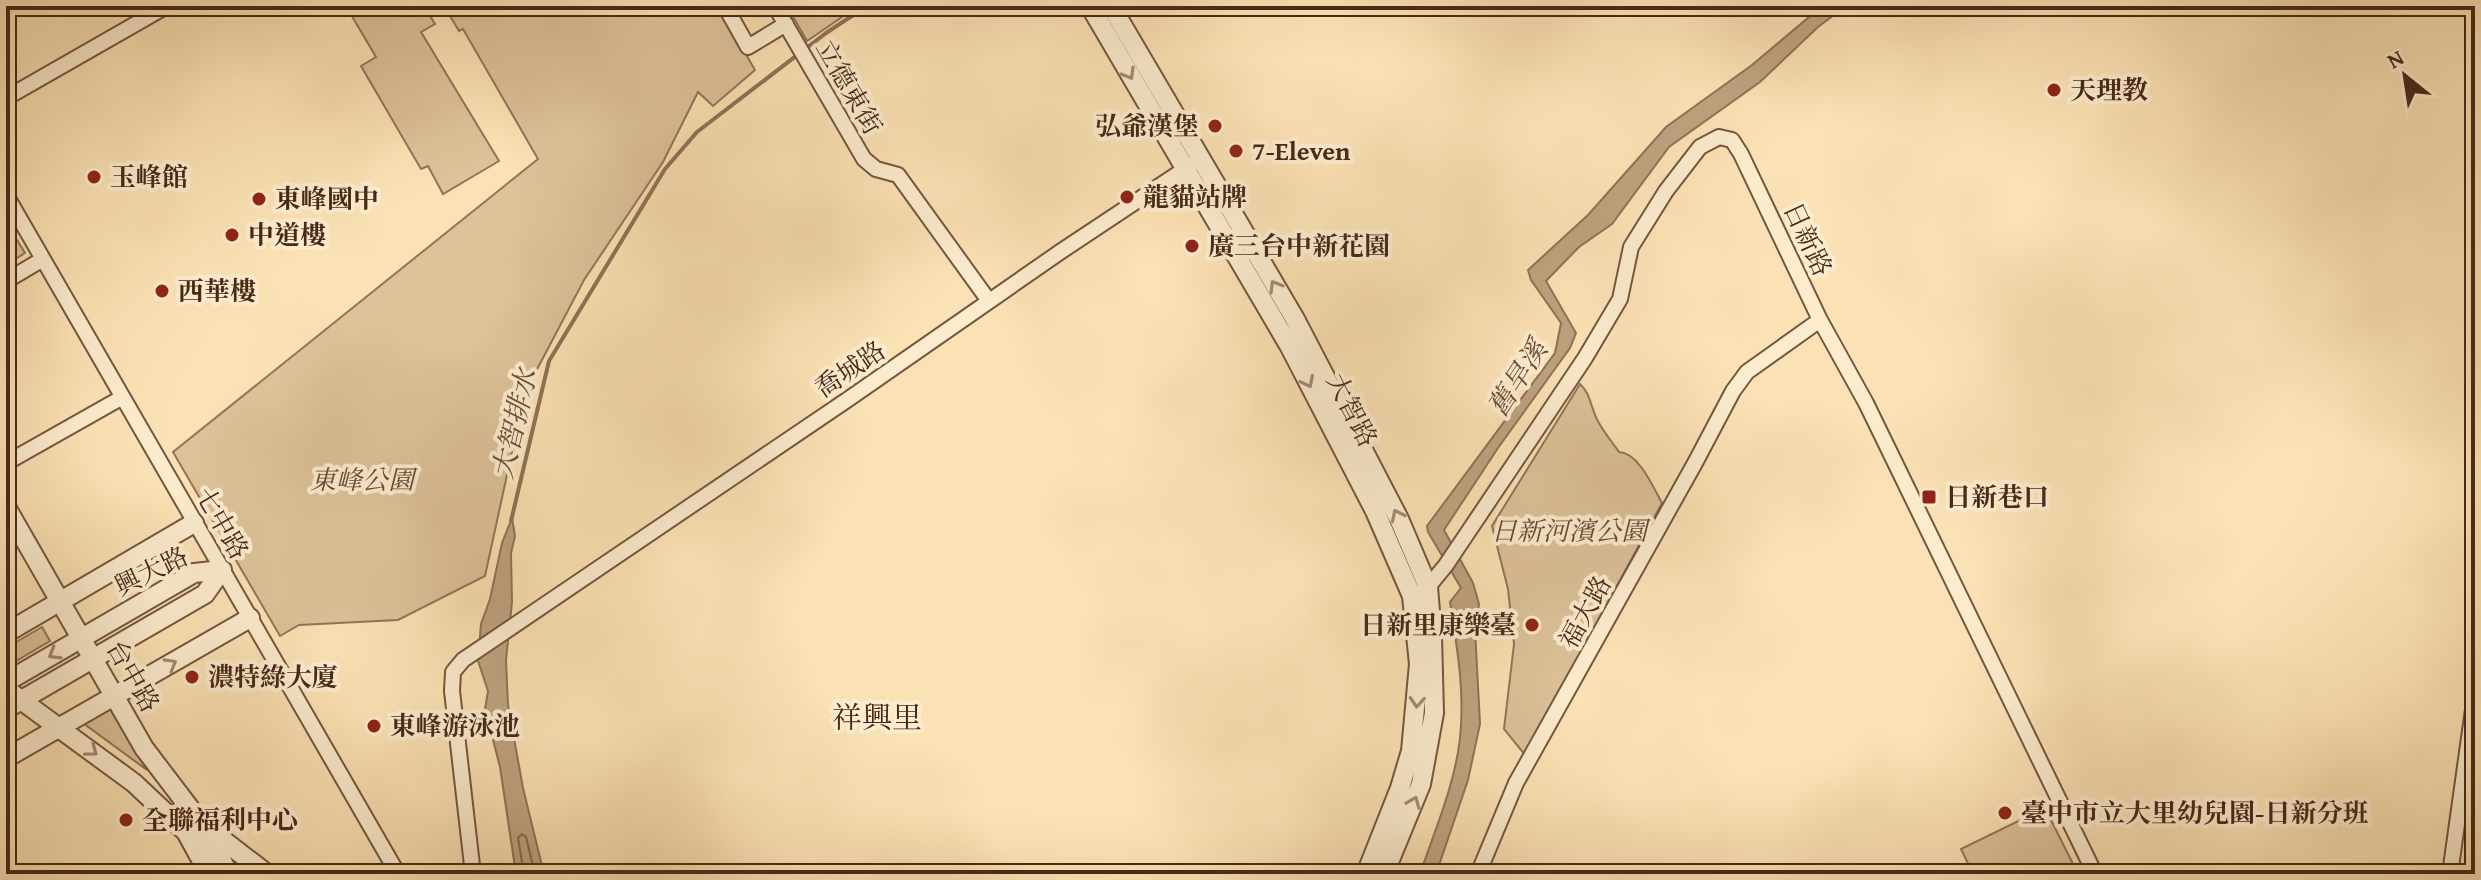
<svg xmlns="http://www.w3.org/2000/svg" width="2481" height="880" viewBox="0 0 2481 880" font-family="'Gentium Book Plus','Noto Serif TC',serif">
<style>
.green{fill:#ddc29a;stroke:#92755a;stroke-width:2}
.water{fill:#bea380;stroke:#8f7257;stroke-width:2}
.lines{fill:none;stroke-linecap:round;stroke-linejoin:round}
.shore{stroke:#83664d;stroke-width:2}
.stream{stroke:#8f7257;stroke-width:4}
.minor-casing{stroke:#755640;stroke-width:18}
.tertiary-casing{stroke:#755640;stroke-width:22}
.minor{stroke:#fcecce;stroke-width:14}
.tertiary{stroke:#fcecce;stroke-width:18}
.oneway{stroke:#a28a74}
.poi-dot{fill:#8f2418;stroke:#fcecce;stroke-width:3}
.labels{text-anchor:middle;stroke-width:8;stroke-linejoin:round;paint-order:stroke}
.street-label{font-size:26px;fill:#48281a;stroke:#fcecce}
.poi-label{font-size:26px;font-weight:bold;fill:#48281a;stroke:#fcecce;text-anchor:start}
.park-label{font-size:26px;font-style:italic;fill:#664734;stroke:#fcecce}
.water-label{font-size:28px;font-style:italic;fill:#6b4d39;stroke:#fcecce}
.quarter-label{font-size:30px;fill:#48281a;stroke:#fcecce}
</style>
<rect width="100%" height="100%" fill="#fbe2b4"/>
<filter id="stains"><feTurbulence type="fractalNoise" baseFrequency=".0025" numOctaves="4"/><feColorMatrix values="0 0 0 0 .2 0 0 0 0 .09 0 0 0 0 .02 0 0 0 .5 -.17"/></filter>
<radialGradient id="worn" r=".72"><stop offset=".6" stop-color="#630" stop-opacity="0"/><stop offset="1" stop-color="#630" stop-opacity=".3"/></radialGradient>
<path class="green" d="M 346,6 L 424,6 L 435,24 L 421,32 L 499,161 L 443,194 L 428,166 L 421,169 L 361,66 L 376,57 Z
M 444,6 L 718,6 L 755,70 L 713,106 L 698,92 L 663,162 L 584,280 L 533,377 L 520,415 L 485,576 L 398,620 L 299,625 L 280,636 L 173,452 L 538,159 L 463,29 L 459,31 Z
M 787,6 L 858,6 L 807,41 Z
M 6,222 L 25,253 L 6,265 Z
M 1580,384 C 1590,394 1589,400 1594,412 C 1598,426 1611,440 1619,452 C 1639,453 1653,487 1662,503 L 1525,755 L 1504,729 L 1514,644 L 1508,589 L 1492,526 Z
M 42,627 L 50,641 L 11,664 L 6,661 L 6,648 Z
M 109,707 L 147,770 L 83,723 Z
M 2045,808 L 2078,874 L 1973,874 L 1961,849 Z"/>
<path class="water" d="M 1822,6 L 1846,6 L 1818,27 L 1760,82 L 1669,147 L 1612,224 L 1579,247 L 1546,281 L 1576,333 L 1570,348 L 1498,448 L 1444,530 L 1473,583 L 1479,604 L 1475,629 L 1480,724 L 1468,780 L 1436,874 L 1420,874 C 1435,830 1455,784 1460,738 C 1465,692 1457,647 1450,602 L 1461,588 L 1428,532 L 1427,526 L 1555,353 L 1561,323 L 1531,280 L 1528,270 L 1588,215 L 1666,127 L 1752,65 Z
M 512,518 L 515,536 L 511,553 L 512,602 L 506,660 L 508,705 L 523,788 L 544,874 L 516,874 L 500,767 L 485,709 L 488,691 L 478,661 L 481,624 L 490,599 L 502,543 Z"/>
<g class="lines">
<path class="shore" d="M 524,874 L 518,838 L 522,834 L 526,837 L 535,874"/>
<path class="stream" d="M 511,521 L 549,361 L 665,169 L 697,132 L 826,33 L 867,6"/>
<g class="minor-casing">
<path id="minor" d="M 725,6 L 748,47 L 786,24
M 775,6 L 864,159 L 876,169 L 898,175 L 989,301
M 6,98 L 167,6
M 6,195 L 398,874
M 6,281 L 43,259
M 6,463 L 121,398
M 1421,591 L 1428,587 L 1446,565 L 1585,358 L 1620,299 L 1631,247 L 1666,191 L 1700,147 L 1719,137 L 1732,140 L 1741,154 L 1820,320 L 1866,403 L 2095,874
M 473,874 L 452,691 L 453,672 L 463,660 L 847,400 L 1060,252 L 1191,165
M 1478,874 L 1516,783 L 1695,463 L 1733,391 L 1747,372 L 1820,320
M 2450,874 L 2475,695"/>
</g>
<g class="tertiary-casing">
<path id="tertiary" d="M 1090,6 L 1290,347 L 1375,511 L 1412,596 L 1419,664 L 1411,751 L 1400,788 L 1366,874
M 1111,6 L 1295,319 L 1399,519 L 1428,587 L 1432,636 L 1434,713 L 1421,784 L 1384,874
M 6,507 L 144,748 L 201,823 L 229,874
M 6,633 L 194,523
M 6,682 L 194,573 L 222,570
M 6,689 L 134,783 L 186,832 L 209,874
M 6,709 L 205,594 L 222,570
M 6,758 L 250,618
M 206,827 L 267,874"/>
</g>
<use href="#minor" class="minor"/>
<use href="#tertiary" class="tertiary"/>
</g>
<defs><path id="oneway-chevron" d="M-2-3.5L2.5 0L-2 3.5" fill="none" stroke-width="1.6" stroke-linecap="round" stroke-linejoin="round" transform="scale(2)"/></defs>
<g class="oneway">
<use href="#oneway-chevron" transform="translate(1129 74) rotate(60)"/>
<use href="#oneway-chevron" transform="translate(1275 286) rotate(-121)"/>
<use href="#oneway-chevron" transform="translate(1308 382) rotate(63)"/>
<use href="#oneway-chevron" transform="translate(1397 515) rotate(-116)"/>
<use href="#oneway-chevron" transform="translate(54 654) rotate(149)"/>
<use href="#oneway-chevron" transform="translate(171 664) rotate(-30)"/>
<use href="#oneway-chevron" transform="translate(1417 702) rotate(94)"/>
<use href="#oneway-chevron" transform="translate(92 751) rotate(37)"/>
<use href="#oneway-chevron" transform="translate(1414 802) rotate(-68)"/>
</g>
<g class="poi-dot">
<circle cx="2054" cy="90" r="8"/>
<circle cx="1215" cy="126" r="8"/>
<circle cx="1236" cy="151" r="8"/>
<circle cx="94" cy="177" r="8"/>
<circle cx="1127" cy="197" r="8"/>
<circle cx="259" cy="199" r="8"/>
<circle cx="232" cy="235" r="8"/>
<circle cx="1192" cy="246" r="8"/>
<circle cx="162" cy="291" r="8"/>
<rect x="1921" y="489" width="16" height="16" rx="4"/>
<circle cx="1532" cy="625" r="8"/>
<circle cx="192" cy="677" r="8"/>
<circle cx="374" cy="726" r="8"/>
<circle cx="2005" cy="813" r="8"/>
<circle cx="126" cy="820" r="8"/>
</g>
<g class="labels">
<g class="street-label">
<text transform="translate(849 87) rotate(60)" y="9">立德東街</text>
<text transform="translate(1808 239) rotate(65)" y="9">日新路</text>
<text transform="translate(850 369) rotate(-34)" y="9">喬城路</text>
<text transform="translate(1352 410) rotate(63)" y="9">大智路</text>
<text transform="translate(222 523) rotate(60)" y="9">七中路</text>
<text transform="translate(151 571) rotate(-26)" y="9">興大路</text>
<text transform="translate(1585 612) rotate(-61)" y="9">福大路</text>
<text transform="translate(133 676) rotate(60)" y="9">台中路</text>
</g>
<g class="poi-label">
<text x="2070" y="99">天理教</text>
<text x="1199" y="135" text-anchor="end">弘爺漢堡</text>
<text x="1252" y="160">7-Eleven</text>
<text x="110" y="186">玉峰館</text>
<text x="1143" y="206">龍貓站牌</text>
<text x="275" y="208">東峰國中</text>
<text x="248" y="244">中道樓</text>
<text x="1208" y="255">廣三台中新花園</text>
<text x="178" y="300">西華樓</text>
<text x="1945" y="506">日新巷口</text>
<text x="1516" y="634" text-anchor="end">日新里康樂臺</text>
<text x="208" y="686">濃特綠大廈</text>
<text x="390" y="735">東峰游泳池</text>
<text x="2021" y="822">臺中市立大里幼兒園-日新分班</text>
<text x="142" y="829">全聯福利中心</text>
</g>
<g class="park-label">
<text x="362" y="489">東峰公園</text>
<text x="1569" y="540">日新河濱公園</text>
</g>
<g class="water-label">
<text transform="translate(1517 378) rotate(-57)" y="10">舊旱溪</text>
<text transform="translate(514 424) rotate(-77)" y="10">大智排水</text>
</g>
<g class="quarter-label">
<text x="877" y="728">祥興里</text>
</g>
</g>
<rect width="2481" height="880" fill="none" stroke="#fbe2b4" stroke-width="32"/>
<rect x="8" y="8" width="2465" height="864" fill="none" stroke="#48281a" stroke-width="4"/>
<rect x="16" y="16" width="2449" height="848" fill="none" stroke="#48281a" stroke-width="2"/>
<g transform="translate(2405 76) rotate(330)" stroke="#fcecce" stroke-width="6" paint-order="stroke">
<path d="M0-6L14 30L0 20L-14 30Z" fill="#48281a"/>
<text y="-12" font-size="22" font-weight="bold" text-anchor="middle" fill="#48281a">N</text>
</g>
<rect width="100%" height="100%" filter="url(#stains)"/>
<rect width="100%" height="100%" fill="url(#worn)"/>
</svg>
